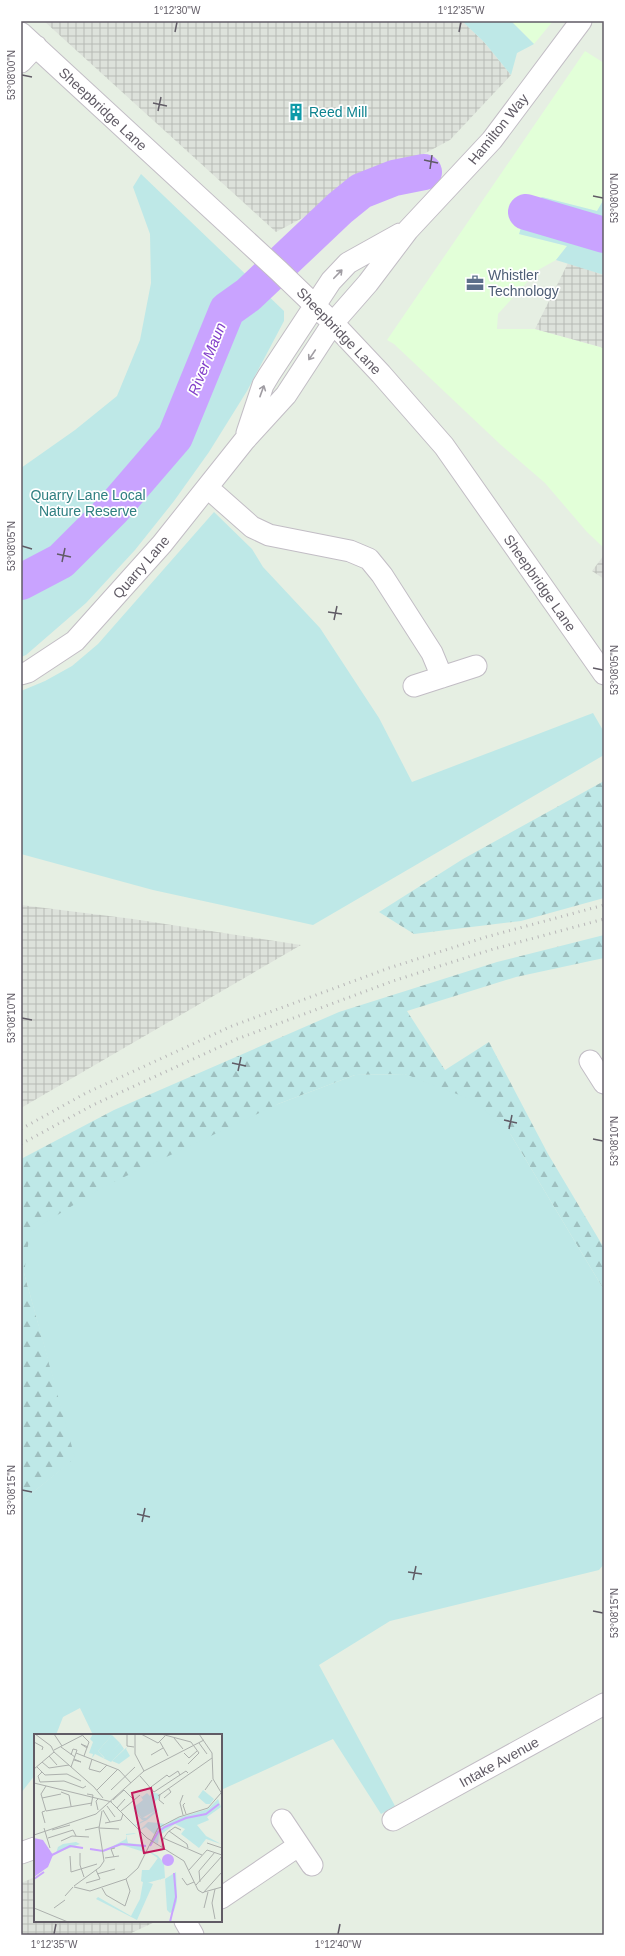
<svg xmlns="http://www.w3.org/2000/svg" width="625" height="1956" viewBox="0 0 625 1956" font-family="Helvetica,sans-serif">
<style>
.commercial{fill:#e2ffd8}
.industrial{fill:url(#industrial-grid)}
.forest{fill:url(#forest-firs)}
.green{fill:#bee8e7}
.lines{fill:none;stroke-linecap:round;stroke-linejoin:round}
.river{stroke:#c9a3ff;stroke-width:36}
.minor-casing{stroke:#c2bdc5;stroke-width:23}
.minor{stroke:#fff;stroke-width:21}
.rail{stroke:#b8b7b8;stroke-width:3;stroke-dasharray:1 5;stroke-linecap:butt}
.oneway{stroke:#a09da3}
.ticks{fill:none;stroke:#605b65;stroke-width:1.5}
.labels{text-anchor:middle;stroke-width:3.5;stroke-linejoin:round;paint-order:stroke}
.street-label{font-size:14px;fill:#605b65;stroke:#fff}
.culture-label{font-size:14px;fill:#0d838f;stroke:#fff;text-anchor:start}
.service-label{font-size:14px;fill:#4e5e75;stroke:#fff;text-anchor:start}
.park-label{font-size:14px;fill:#2f7f81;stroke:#fff}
.water-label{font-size:15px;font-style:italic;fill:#823fc9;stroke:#fff}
.inset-river{fill:none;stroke:#c9a3ff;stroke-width:2}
.inset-road{fill:none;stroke:#acb0ad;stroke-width:1}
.view{fill:#c2185b;fill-opacity:0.15;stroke:#c2185b;stroke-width:2}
.inset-edge{fill:none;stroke:#605b65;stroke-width:2}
.neatline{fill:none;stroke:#605b65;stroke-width:1.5}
.ticks-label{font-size:10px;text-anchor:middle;fill:#605b65}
</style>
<defs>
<pattern id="industrial-grid" width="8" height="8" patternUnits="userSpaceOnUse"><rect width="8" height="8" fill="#dde2db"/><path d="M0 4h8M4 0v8" fill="none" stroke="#b7bab5"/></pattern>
<pattern id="forest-firs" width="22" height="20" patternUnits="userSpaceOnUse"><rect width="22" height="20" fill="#bee8e7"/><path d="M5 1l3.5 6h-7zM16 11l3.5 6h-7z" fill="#9ebfbf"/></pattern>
</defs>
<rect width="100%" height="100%" fill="#e6efe3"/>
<path class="commercial" d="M 511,21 L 553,21 L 534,44 Z
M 585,51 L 604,63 L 604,199 L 597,211 L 542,197 L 519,234 L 567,246 L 556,260 L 538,270 L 498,314 L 497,329 L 535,329 L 604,348 L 604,548 L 587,532 L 545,483 L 501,445 L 394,344 L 387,340 Z"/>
<path class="industrial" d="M 44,21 L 462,21 L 484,42 L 511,75 L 450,140 L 276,232 Z
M 568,263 L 604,275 L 604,348 L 535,329 Z
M 604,555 L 604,579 L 592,571 Z
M 21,905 L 133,919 L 301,945 L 21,1108 Z
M 35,1877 L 35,1921 L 157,1921 L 127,1935 L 21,1935 L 21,1883 Z"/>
<path class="forest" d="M 604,781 L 604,898 L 521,921 L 414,934 L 379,912 L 463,859 Z
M 604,935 L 604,958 L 516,977 L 407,1011 L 445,1070 L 489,1042 L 548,1154 L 604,1248 L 604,1290 L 511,1135 L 405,1074 L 355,1075 L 278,1104 L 24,1273 L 76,1458 L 21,1502 L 21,1159 L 114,1110 L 339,1012 L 497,962 Z"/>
<path class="green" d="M 462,21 L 511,21 L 534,44 L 517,53 L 511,75 L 484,42 Z
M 141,174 L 284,311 L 284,321 L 247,391 L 209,452 L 174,501 L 135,550 L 86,603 L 26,655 L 21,657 L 21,468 L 75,430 L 117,396 L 140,340 L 151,283 L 150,234 L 133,187 Z
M 542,197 L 597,211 L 604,199 L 604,275 L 556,260 L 567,246 L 519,234 L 526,212 Z
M 214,512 L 252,549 L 263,567 L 320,628 L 379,718 L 412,782 L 593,713 L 604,732 L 604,755 L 313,925 L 153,890 L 21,854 L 21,691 L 45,681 L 72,666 L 98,644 Z
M 405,1074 L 475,1101 L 511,1135 L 604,1290 L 604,1564 L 599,1570 L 390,1621 L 319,1665 L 395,1806 L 381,1814 L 333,1739 L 221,1790 L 221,1735 L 93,1735 L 80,1708 L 63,1717 L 56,1735 L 35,1735 L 35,1775 L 21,1793 L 21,1502 L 75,1458 L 24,1273 L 30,1232 L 101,1188 L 278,1104 L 355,1075 Z"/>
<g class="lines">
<path class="river" d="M 526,212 L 604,235
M 21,582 L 61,561 L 113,509 L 175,437 L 227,310 L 248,295 L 340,208 L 361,191 L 394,178 L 424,172"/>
<g class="minor-casing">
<path id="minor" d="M 21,33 L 279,271 L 333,323 L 381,374 L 444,446 L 604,674
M 21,62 L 36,46
M 247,433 L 263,385 L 269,375 L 331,281 L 348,263 L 400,234
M 208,488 L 252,527 L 269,535 L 350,551 L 369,559 L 382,575 L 432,653 L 442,677
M 21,674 L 28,672 L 75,641 L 162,544 L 244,441 L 286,395 L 333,323 L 368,283 L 408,230 L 492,140 L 581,21
M 414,686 L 476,666
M 590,1061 L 604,1083
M 282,1820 L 312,1865
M 393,1820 L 604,1704
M 21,1853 L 35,1848
M 221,1898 L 298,1846
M 185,1921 L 193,1935"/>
</g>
<use href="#minor" class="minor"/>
<path class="rail" d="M 21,1129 L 86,1093 L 232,1026 L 389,968 L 486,937 L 604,905
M 21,1144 L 93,1105 L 237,1039 L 393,981 L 490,950 L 604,919"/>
</g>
<defs><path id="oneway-shaft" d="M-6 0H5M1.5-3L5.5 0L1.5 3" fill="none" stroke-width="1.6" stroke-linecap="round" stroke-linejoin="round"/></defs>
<g class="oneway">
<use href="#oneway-shaft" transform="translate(338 274) rotate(-46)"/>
<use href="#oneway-shaft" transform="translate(312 355) rotate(124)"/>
<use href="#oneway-shaft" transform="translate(262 391) rotate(-70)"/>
</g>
<path class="ticks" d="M 175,32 L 177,22M 459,32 L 461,22M 22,75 L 32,77M 153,103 L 167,106M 158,111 L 161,97M 424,160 L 438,163M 430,169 L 432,155M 593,196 L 603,198M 22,546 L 32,549M 57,554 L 71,557M 62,562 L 65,548M 328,612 L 342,614M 334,620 L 337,606M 593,668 L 603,670M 22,1018 L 32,1020M 232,1063 L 246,1066M 238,1071 L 241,1057M 504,1120 L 517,1123M 509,1129 L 512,1115M 593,1139 L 603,1141M 22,1490 L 32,1492M 137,1514 L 150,1517M 142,1522 L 145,1508M 408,1572 L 422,1574M 413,1580 L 416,1566M 593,1611 L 603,1613M 54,1934 L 56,1924M 338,1934 L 340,1924"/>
<defs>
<g id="building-bare" transform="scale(1.38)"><path d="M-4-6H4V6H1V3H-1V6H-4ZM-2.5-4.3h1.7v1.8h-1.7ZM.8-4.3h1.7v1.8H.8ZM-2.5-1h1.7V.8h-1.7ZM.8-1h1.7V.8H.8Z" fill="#0f9aa8" stroke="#fff" stroke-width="2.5" paint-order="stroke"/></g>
<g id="office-bare" transform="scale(1.38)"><path d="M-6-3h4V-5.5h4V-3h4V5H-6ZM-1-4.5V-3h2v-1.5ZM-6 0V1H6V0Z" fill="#5c6f8a" stroke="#fff" stroke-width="2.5" paint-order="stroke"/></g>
</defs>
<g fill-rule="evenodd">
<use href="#building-bare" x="296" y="112"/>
<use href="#office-bare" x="475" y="283"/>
</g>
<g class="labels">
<g class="street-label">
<text transform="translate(103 109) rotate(43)" y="5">Sheepbridge Lane</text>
<text transform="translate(498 129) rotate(-51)" y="5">Hamilton Way</text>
<text transform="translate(339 331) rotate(46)" y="5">Sheepbridge Lane</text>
<text transform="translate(141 567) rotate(-49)" y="5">Quarry Lane</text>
<text transform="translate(540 583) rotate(55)" y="5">Sheepbridge Lane</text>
<text transform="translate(499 1762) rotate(-29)" y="5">Intake Avenue</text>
</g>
<g class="culture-label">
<text x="309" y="117">Reed Mill</text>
</g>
<g class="service-label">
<text x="488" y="280">Whistler<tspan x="488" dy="16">Technology</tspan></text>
</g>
<g class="park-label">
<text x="88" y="500">Quarry Lane Local<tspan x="88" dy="16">Nature Reserve</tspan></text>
</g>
<g class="water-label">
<text transform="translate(207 359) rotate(-68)" y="5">River Maun</text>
</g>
</g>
<g transform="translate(34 1734)">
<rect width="188" height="188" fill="#e6efe3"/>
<path d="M 78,1 L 86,9 L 71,24 L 64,17 ZM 93,13 L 92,15 L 96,22 L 85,30 L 78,27 Z" fill="#bee8e7"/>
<path d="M 122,65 L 120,71 L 124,77 L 119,81 L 113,86 L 101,92 L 95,86 L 101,91 L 110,86 L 108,86 L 98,75 L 107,83 L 112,84 L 121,77 L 118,70 ZM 115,118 L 124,122 L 127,146 L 125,144 L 113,148 L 119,150 L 103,186 L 62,165 L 64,163 L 97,182 L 106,165 L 109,148 L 107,147 L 124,124 Z" fill="#bee8e7"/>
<path d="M 59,0 L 78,1 L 64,17 L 70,24 L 86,9 L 90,15 L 77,28 L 61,20 L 58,24 L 59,20 L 55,19 L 59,8 L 56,5 ZM 169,56 L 180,65 L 176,70 L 172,70 L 164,63 ZM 118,58 L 125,60 L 125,64 L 118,70 L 121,77 L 108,84 L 99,74 L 109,66 L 106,61 L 108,63 L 113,59 L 116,62 ZM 184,65 L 187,73 L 173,83 L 175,86 L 163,91 L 172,102 L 187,110 L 172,105 L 165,114 L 147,100 L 151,95 L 141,90 L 125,102 L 124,110 L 119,107 L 125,95 L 141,85 L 174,75 ZM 114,88 L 125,89 L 131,90 L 120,100 L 112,93 L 106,96 ZM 102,99 L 100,100 L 92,101 L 94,109 L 112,111 L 109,116 L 110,118 L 88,111 L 70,117 L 92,105 L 92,100 ZM 42,108 L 46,110 L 22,119 L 24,113 L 29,110 ZM 113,116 L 124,122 L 130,129 L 131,144 L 113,149 L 107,147 L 108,136 L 117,136 L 124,124 ZM 142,138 L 143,167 L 140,177 L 136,179 L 133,176 L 131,145 Z" fill="#bee8e7"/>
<path d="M 0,104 L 9,106 L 19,121 L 14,133 L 0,143 ZM128 126a6 6 0 1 1 12 0a6 6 0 1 1-12 0Z" fill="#c9a3ff"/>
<path class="inset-river" d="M 116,112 L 124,98 L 131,93 L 152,84 L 172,80 L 185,70M 56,115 L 69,117 L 87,110 L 112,112M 16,122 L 36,112 L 49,114M 0,145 L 10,138M 136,188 L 142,163 L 140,139"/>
<path class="inset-road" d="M 1,0 L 17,12 L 20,18 L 60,53 L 69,64M 20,0 L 28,12M 93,0 L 93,12 L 100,13M 101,0 L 101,20 L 110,37M 107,0 L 124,9 L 131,2M 127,0 L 157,8 L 165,19 L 154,30M 165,0 L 178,19 L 179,45 L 188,60M 49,2 L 55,8 L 50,22M 140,4 L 149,15M 0,8 L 9,13 L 8,16M 126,8 L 134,22M 165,9 L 173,20M 27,13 L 41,23M 53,14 L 47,10 L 54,13M 20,16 L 51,0M 42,19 L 85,36 L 97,49M 150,19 L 155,24 L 163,17M 37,21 L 39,15 L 43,16 L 42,19M 117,21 L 129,14M 15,22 L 23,31M 58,25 L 55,35 L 66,38 L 73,31M 40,26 L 47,28 L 40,25M 8,28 L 15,34 L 35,31M 3,33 L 11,41 L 33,40 L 47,47M 37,33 L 42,19M 0,35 L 20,18M 8,38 L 4,42 L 6,48 L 30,47 L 49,54 L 52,52M 106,42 L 120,58 L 152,37 L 154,39M 0,49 L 78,68M 12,52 L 7,60 L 12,77 L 58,69M 117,53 L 133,41 L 135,43 L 144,37 L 146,41M 63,56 L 84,35M 77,56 L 101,33M 90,56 L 100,66M 171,56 L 178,46M 27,58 L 35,61 L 37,72M 53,60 L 59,61 L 57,72M 126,60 L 125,66 L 130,70M 124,62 L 178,24M 8,64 L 27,60M 130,64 L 137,58 L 134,54M 64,65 L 62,67 L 64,76M 79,66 L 90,56M 77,68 L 113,104 L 150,127 L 164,156 L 169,159M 151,69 L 149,71 L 152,80M 73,72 L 81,83M 83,74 L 91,65M 69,76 L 76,88M 87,77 L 106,61M 149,81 L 146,69 L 149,61M 11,89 L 8,78 L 11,77M 71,89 L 87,86 L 89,80M 10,94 L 16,114M 65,94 L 85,95M 18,96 L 36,91M 51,96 L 65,93M 135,97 L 153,110 L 154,114M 0,101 L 62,80 L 110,37 L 170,6M 14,104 L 39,96 L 42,102M 129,104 L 168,121M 27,107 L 38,102 L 55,103M 173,109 L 188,114M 128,113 L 129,105 L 134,98 L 141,93 L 147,96M 46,119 L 46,131 L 50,143M 36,122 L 37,138 L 63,130M 80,123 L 77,115 L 81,114M 71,124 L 85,122M 155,136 L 173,116 L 188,121M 63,140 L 81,135M 148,144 L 153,151 L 160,148M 166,148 L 165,137 L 181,118M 52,149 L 66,145 L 62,136M 162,151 L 188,122M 40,152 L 66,133 L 70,127 L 65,94 L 68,77M 40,153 L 56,157 L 92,145 L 104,134 L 124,94 L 145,83 L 174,74 L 187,59M 68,154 L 72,161 L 91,172 L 96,157 L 92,145M 170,158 L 188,153M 169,159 L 188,138M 31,162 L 39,153M 0,174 L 34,188M 20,174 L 31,166M 170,174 L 174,158M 181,185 L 178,169 L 181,155"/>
<path class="view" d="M 117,54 L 130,115 L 110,119 L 98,59 Z"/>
<rect width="188" height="188" class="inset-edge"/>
</g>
<rect width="625" height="1956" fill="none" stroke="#ffffff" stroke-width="44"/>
<rect x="22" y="22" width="581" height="1912" class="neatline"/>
<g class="ticks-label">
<text x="177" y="14">1°12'30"W</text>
<text x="461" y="14">1°12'35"W</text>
<text transform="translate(11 75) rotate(-90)" y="4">53°08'00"N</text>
<text transform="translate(614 198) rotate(-90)" y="4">53°08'00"N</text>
<text transform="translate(11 546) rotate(-90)" y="4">53°08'05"N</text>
<text transform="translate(614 670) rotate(-90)" y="4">53°08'05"N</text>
<text transform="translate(11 1018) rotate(-90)" y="4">53°08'10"N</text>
<text transform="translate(614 1141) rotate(-90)" y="4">53°08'10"N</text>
<text transform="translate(11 1490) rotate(-90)" y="4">53°08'15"N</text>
<text transform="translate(614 1613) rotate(-90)" y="4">53°08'15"N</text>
<text x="54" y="1948">1°12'35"W</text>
<text x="338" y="1948">1°12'40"W</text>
</g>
</svg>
